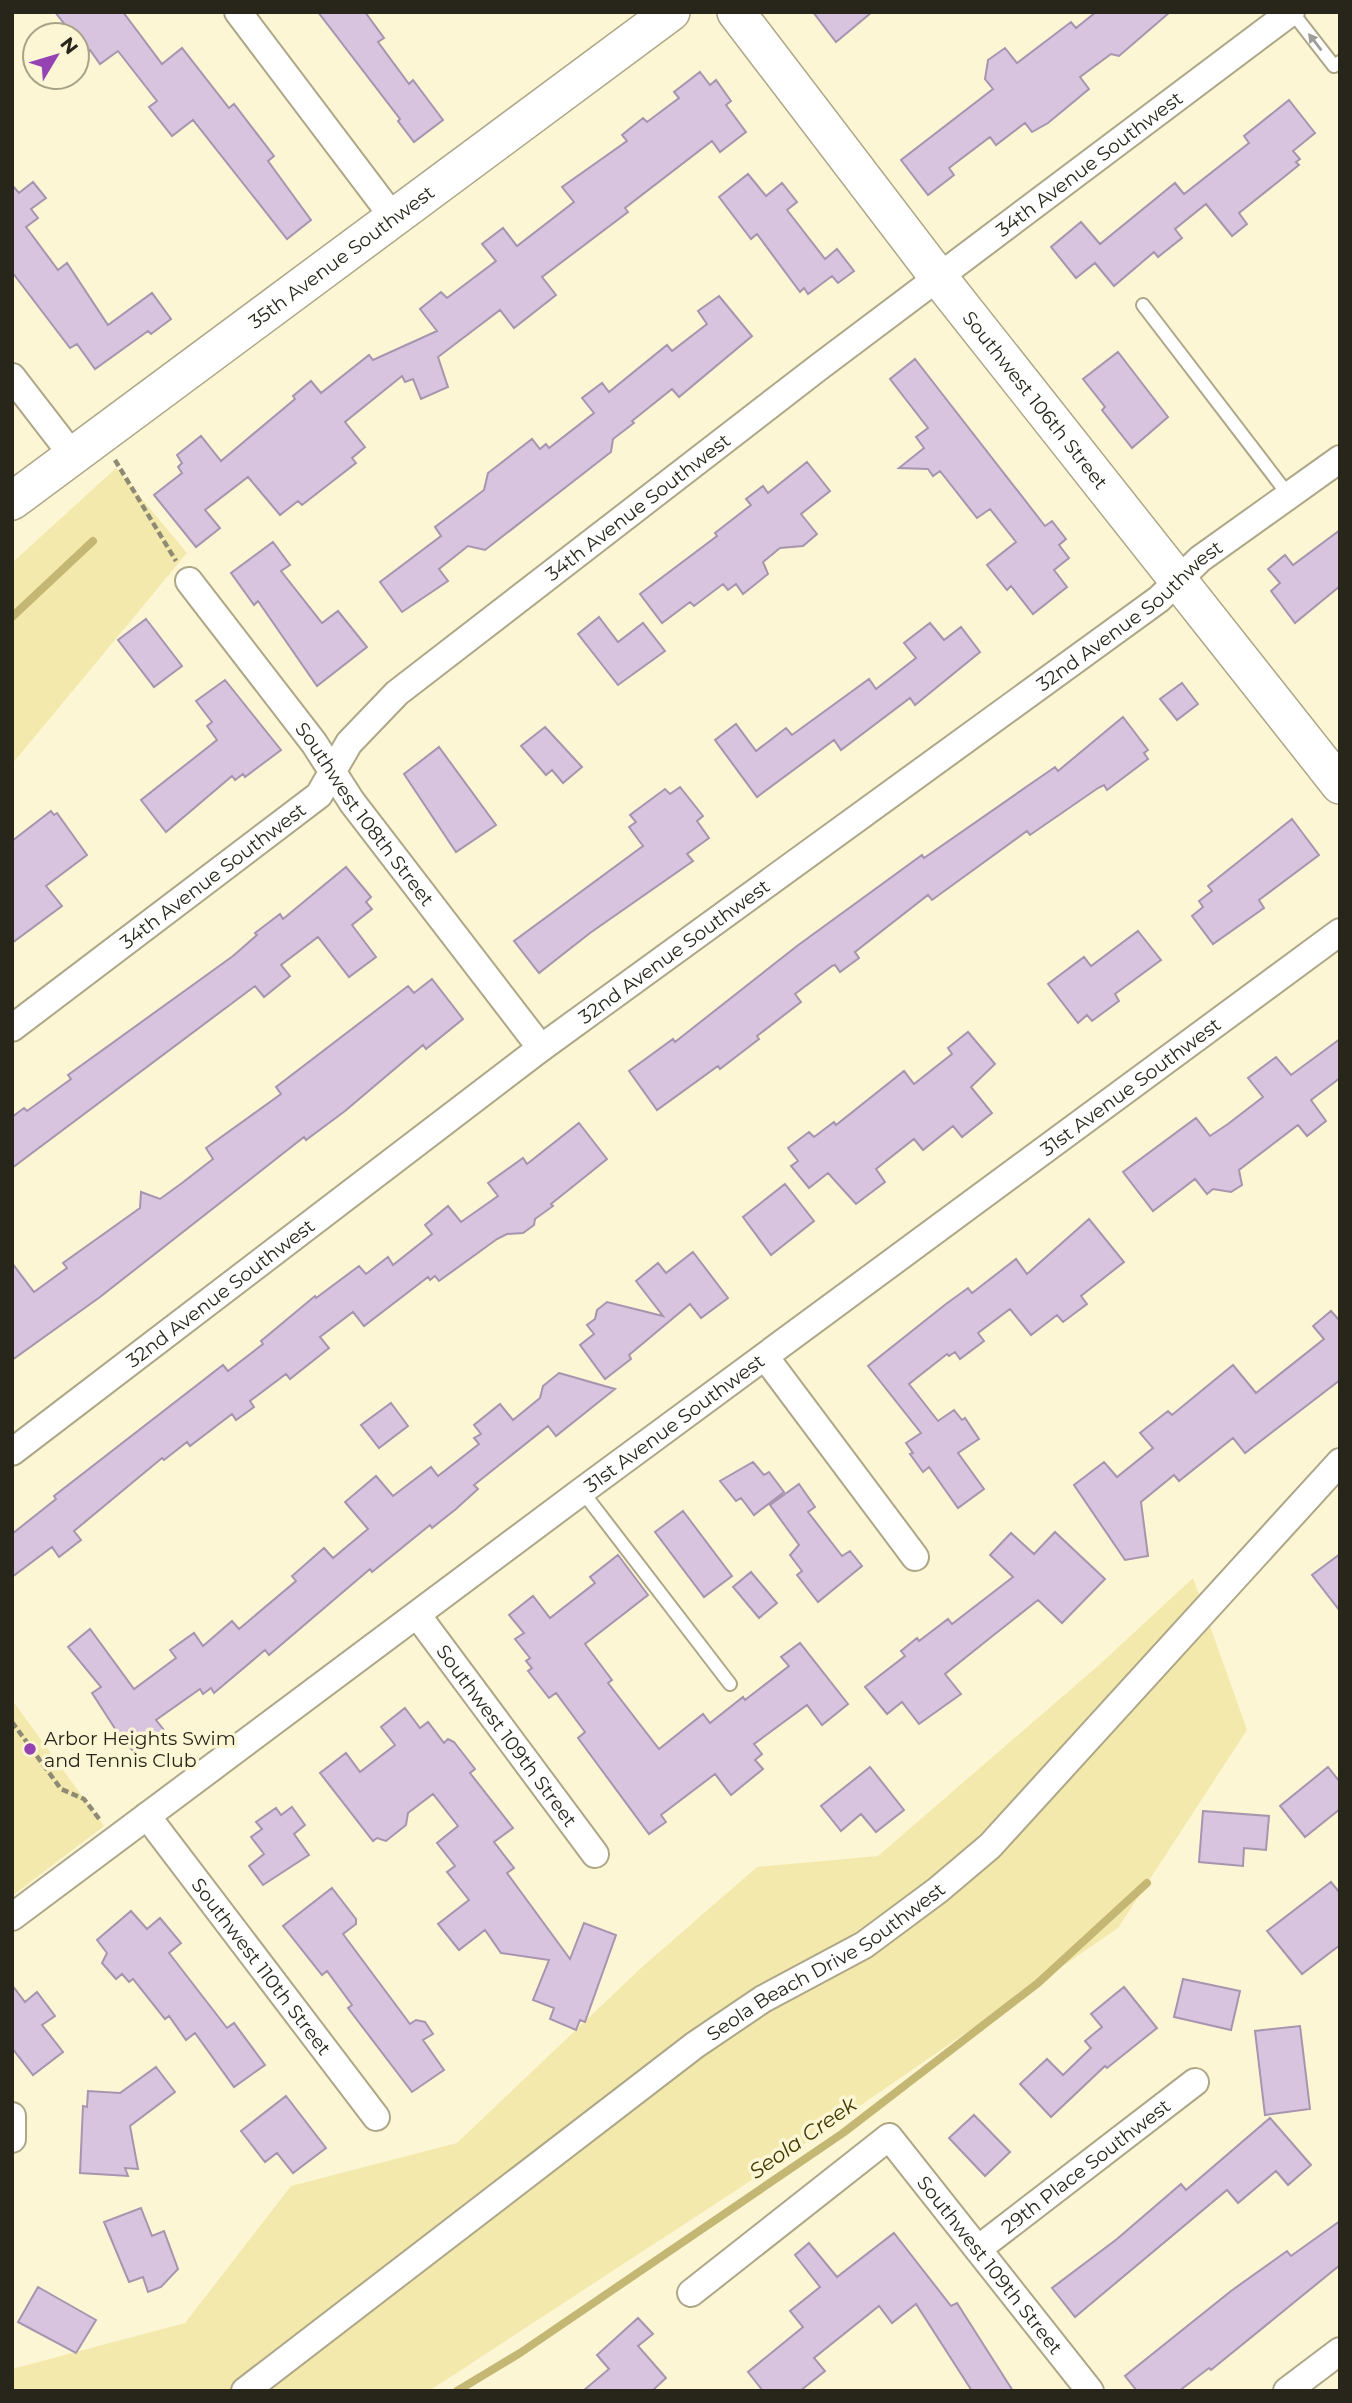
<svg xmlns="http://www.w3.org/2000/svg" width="1352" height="2403" viewBox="0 0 1352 2403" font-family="Montserrat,sans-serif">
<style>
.green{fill:#f4e9ad}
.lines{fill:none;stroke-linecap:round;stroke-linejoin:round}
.stream{stroke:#c4b773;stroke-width:8}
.building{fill:#d8c4df;stroke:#a794ae;stroke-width:2}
.lane-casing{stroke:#ada788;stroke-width:16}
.street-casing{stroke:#ada788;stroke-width:30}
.secondary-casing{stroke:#ada788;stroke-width:40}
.path{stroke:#8e8a74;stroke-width:4.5;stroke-dasharray:7 3.5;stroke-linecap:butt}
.lane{stroke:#fff;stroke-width:12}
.street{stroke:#fff;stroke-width:26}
.secondary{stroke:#fff;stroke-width:37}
.oneway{fill:#9e9d98}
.poi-dot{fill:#9543b2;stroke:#fcf6d5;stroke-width:2.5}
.labels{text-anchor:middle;stroke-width:7;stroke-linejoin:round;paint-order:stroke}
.street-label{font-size:19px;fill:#28261a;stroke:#fcf6d5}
.poi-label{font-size:19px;fill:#28261a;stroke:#fcf6d5;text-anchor:start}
.water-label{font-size:21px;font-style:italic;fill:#413800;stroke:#fcf6d5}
</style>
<rect width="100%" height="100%" fill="#fcf6d5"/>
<path class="green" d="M 116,468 L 187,553 L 12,764 L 12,563 Z
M 1193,1578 L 1247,1730 L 1118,1928 L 761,2174 L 429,2391 L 12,2391 L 12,2369 L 185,2323 L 291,2186 L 457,2143 L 642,1967 L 757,1867 L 878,1856 L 1099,1665 Z
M 12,1700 L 104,1826 L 12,1896 Z"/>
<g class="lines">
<path class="stream" d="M 12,617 L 93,541
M 457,2391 L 520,2353 L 843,2133 L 1038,1983 L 1147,1883"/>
</g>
<path class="building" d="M 55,12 L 123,12 L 162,64 L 182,48 L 229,108 L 234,104 L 274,156 L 268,161 L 311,220 L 287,239 L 193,120 L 172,136 L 149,107 L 157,101 L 118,51 L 100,64 L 90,50 L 87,53 L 77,40 L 77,35 L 73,35 Z
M 318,12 L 365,12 L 384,38 L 378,42 L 409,84 L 413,80 L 443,120 L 414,142 L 398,121 L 400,119 Z
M 813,12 L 872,12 L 836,42 Z
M 1096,12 L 1170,12 L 1119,56 L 1111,54 L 1080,77 L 1089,89 L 1048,123 L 1032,132 L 1025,123 L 996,145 L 990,137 L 949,168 L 954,175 L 928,195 L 901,160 L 993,89 L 985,79 L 988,60 L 1005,48 L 1017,63 L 1071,22 L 1076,28 Z
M 700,72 L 710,85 L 716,80 L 731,101 L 726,105 L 746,132 L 720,152 L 712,141 L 625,208 L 628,212 L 542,277 L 556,295 L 514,328 L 500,310 L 438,357 L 448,387 L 421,399 L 413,379 L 405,382 L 402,376 L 345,422 L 365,447 L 352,458 L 356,463 L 302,505 L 298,501 L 280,515 L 248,477 L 205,510 L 220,528 L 196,547 L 154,495 L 182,473 L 178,467 L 182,463 L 177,455 L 201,436 L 221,461 L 295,399 L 293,396 L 311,381 L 321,393 L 369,355 L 373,360 L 437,331 L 420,309 L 441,292 L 447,298 L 496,261 L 482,244 L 503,228 L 517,246 L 574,202 L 562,187 L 627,141 L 622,135 L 643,118 L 647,122 L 679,98 L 674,92 Z
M 1289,100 L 1315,133 L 1293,151 L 1300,159 L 1296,162 L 1299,165 L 1239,213 L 1247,224 L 1232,236 L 1206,204 L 1175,229 L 1182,238 L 1158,257 L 1154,252 L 1114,286 L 1095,263 L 1076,278 L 1051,247 L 1081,222 L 1100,244 L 1175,183 L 1184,194 L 1249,143 L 1244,136 Z
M 748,174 L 766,196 L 782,183 L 797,202 L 787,210 L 825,259 L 837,249 L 854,271 L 838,283 L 832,276 L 808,294 L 804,288 L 800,292 L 757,234 L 751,239 L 719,197 Z
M 33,182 L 46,198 L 31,209 L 38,218 L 26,227 L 58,270 L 67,263 L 108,325 L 152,293 L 171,319 L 151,334 L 148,331 L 95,369 L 77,344 L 70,348 L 12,272 L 12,185 L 19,193 Z
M 719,296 L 752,336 L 679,397 L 672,389 L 632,421 L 634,423 L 613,439 L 611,452 L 485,550 L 468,546 L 439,569 L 448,581 L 402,612 L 380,582 L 441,536 L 435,527 L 484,490 L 488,473 L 532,439 L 540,449 L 546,444 L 549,448 L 594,413 L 582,398 L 602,383 L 609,392 L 667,345 L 672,351 L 707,324 L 698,311 Z
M 1118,352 L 1168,417 L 1132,448 L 1102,410 L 1105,407 L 1083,379 Z
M 915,359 L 1045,526 L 1052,521 L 1066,539 L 1059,545 L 1069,558 L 1054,570 L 1067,587 L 1033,614 L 1011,586 L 1007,590 L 987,565 L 1016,542 L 990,509 L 977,518 L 940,471 L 933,476 L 928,469 L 899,468 L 924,448 L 916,437 L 928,428 L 890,379 Z
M 807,462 L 830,491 L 801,514 L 817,534 L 803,546 L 780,548 L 763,562 L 768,574 L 743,594 L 736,584 L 728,590 L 723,584 L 694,606 L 690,602 L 662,623 L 640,594 L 717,536 L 715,533 L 751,505 L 746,499 L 763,486 L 768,493 Z
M 1340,530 L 1340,586 L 1295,623 L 1271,591 L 1280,583 L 1268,569 L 1285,555 L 1293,565 Z
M 273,542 L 290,565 L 281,571 L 322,623 L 338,611 L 367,647 L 317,686 L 258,601 L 254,605 L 231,573 Z
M 599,617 L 618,642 L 643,623 L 665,651 L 618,685 L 578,634 Z
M 146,619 L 182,666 L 154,687 L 118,640 Z
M 930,623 L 944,640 L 961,627 L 980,652 L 915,705 L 910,698 L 841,750 L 834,740 L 757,797 L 715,740 L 736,724 L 756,751 L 786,728 L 792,735 L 869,679 L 876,689 L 916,658 L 904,643 Z
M 225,680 L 281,750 L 245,777 L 243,774 L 235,780 L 232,776 L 166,832 L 141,800 L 217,740 L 207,726 L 212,722 L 196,701 Z
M 1182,683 L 1198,704 L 1177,720 L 1160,699 Z
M 1123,717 L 1148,750 L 1144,753 L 1148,759 L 1107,790 L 1104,785 L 1098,788 L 1030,835 L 1027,831 L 932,900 L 928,895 L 855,952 L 859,958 L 840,972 L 835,965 L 832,966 L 795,994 L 801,1002 L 757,1036 L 759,1039 L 720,1069 L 718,1066 L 657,1110 L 629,1071 L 673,1039 L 675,1042 L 797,946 L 922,855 L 924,858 L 1055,767 L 1058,771 Z
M 545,727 L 582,767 L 563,783 L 552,770 L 546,775 L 521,746 Z
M 439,747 L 496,825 L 456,852 L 404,774 Z
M 680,787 L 703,816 L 697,821 L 709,838 L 687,854 L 693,861 L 590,933 L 539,973 L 514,941 L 643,846 L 629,827 L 636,822 L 630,815 L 665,789 L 670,794 Z
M 51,811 L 54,815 L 57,813 L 87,855 L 46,886 L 62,906 L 12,943 L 12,841 Z
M 1292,819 L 1319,855 L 1259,900 L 1264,908 L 1213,944 L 1192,916 L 1203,907 L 1199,901 L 1212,891 L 1208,886 Z
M 346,867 L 371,897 L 366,902 L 372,909 L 352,925 L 376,957 L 349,977 L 318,937 L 281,965 L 290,976 L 264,997 L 255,986 L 12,1168 L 12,1117 L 24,1108 L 27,1111 L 71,1079 L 68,1075 L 233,956 L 257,935 L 255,933 L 280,914 L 283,919 Z
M 1138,931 L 1161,960 L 1115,994 L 1119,1001 L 1092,1021 L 1087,1015 L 1078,1023 L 1048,984 L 1084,957 L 1091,966 Z
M 432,979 L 463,1019 L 426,1049 L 423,1045 L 345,1111 L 306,1140 L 304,1137 L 100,1297 L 12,1360 L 12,1263 L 34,1292 L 67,1268 L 63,1263 L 140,1208 L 141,1192 L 160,1199 L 182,1183 L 213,1159 L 206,1148 L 281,1094 L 276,1087 L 408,986 L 414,993 Z
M 968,1032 L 995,1064 L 971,1087 L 992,1113 L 962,1137 L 953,1126 L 923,1150 L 914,1139 L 876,1169 L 885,1182 L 856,1204 L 828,1173 L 809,1188 L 791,1166 L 798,1161 L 788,1148 L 809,1132 L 814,1137 L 834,1122 L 836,1125 L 904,1071 L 914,1084 L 952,1054 L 948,1048 Z
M 1340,1039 L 1340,1078 L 1311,1100 L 1326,1121 L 1307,1136 L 1298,1125 L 1239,1170 L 1242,1185 L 1231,1192 L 1213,1189 L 1207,1194 L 1195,1179 L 1153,1211 L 1123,1172 L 1196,1118 L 1210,1136 L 1228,1124 L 1263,1097 L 1248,1078 L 1276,1057 L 1291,1075 Z
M 579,1123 L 607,1159 L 551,1204 L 553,1206 L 535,1219 L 534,1225 L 523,1233 L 507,1234 L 497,1239 L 439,1281 L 435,1276 L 430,1280 L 428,1277 L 364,1326 L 353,1312 L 320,1337 L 329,1348 L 290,1379 L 286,1374 L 250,1401 L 254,1407 L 236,1420 L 232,1414 L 190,1446 L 187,1442 L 164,1460 L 162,1458 L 74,1531 L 81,1540 L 59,1557 L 52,1547 L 12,1577 L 12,1534 L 56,1499 L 54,1496 L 223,1365 L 228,1371 L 263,1344 L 261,1341 L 315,1296 L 316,1298 L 359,1266 L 366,1274 L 388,1257 L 393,1265 L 432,1234 L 425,1225 L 448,1206 L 461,1222 L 498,1196 L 488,1183 L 523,1158 L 527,1164 Z
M 785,1184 L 814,1221 L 771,1255 L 743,1217 Z
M 1089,1219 L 1124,1262 L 1081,1296 L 1087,1304 L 1063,1322 L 1057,1315 L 1031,1335 L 1010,1309 L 978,1333 L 984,1341 L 960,1359 L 955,1352 L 949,1356 L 947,1354 L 909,1384 L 938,1421 L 954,1410 L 962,1420 L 965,1418 L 979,1439 L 958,1453 L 984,1489 L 958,1508 L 929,1467 L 923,1472 L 910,1454 L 913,1453 L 906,1443 L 921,1433 L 868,1366 L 946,1304 L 968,1288 L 972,1293 L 1016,1259 L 1027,1274 Z
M 693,1252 L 728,1298 L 701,1318 L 690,1304 L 629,1355 L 631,1359 L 605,1379 L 580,1345 L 594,1334 L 587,1325 L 595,1319 L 597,1310 L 607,1302 L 663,1316 L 636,1281 L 658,1263 L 666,1273 Z
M 1331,1311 L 1340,1321 L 1340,1380 L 1245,1453 L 1233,1438 L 1179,1481 L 1174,1475 L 1141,1502 L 1148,1556 L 1125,1560 L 1074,1485 L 1104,1462 L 1117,1477 L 1153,1448 L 1140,1433 L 1168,1411 L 1172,1415 L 1233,1365 L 1256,1393 L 1324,1339 L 1313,1326 Z
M 559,1373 L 615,1389 L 556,1436 L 548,1426 L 474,1485 L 478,1489 L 456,1509 L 432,1528 L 430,1525 L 372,1572 L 370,1569 L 269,1655 L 265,1650 L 214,1693 L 211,1688 L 203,1694 L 200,1689 L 156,1720 L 164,1730 L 134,1752 L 121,1738 L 92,1693 L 101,1687 L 68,1647 L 90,1629 L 134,1689 L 176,1658 L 170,1650 L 194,1633 L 203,1646 L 232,1621 L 239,1629 L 296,1581 L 292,1576 L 324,1548 L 333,1558 L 368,1529 L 345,1502 L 376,1476 L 393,1496 L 431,1467 L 438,1476 L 479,1444 L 474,1438 L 481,1434 L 474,1425 L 500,1404 L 513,1420 L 540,1398 L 543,1386 Z
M 391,1403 L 408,1426 L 379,1448 L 361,1425 Z
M 753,1462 L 764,1475 L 769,1472 L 784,1492 L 754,1515 L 741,1498 L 736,1501 L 720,1481 Z
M 799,1484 L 815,1507 L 808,1512 L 842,1556 L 850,1551 L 862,1566 L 818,1602 L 797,1575 L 802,1571 L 790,1555 L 799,1545 L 770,1505 Z
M 683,1511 L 732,1576 L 704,1597 L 655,1532 Z
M 1055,1532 L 1105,1579 L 1062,1623 L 1038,1600 L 995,1634 L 945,1674 L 961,1694 L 919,1724 L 902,1702 L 887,1714 L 865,1687 L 905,1656 L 901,1651 L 917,1638 L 919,1641 L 948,1619 L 952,1624 L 1013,1577 L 990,1555 L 1011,1533 L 1034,1554 Z
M 1340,1554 L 1340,1611 L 1312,1575 Z
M 618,1555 L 648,1595 L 585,1644 L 612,1680 L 608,1683 L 659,1749 L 703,1714 L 710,1723 L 743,1697 L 745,1700 L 789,1666 L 781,1657 L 800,1643 L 848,1704 L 822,1725 L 807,1705 L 754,1744 L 762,1754 L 755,1760 L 763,1769 L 731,1795 L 715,1774 L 661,1815 L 666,1822 L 649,1834 L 578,1738 L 585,1732 L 556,1693 L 549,1698 L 528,1671 L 532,1668 L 526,1661 L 530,1658 L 515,1639 L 524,1633 L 509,1615 L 533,1596 L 550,1618 L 595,1583 L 590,1577 Z
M 751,1572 L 777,1603 L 759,1618 L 733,1587 Z
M 405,1708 L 420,1728 L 428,1722 L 444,1743 L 448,1739 L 454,1742 L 475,1769 L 470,1773 L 513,1828 L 494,1842 L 514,1868 L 507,1873 L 570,1959 L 584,1923 L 616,1935 L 585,2022 L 580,2020 L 576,2030 L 550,2019 L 554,2008 L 533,2000 L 549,1960 L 501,1953 L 485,1930 L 459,1950 L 438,1924 L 469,1900 L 447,1872 L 455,1866 L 437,1843 L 458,1826 L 433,1794 L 408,1813 L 406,1825 L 386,1841 L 377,1838 L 373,1841 L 320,1773 L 346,1753 L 360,1772 L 395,1745 L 381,1727 Z
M 870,1767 L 904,1810 L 876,1832 L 861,1814 L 841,1831 L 821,1806 Z
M 1328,1767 L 1340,1782 L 1340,1809 L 1305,1837 L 1280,1806 Z
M 292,1807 L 305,1825 L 294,1834 L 309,1855 L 263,1885 L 249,1866 L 264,1854 L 251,1837 L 262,1829 L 256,1822 L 276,1808 L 281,1815 Z
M 1203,1811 L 1269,1816 L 1266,1850 L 1244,1848 L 1243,1866 L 1199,1862 Z
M 1331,1882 L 1340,1893 L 1340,1945 L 1302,1974 L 1267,1931 Z
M 332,1888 L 356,1919 L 356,1924 L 343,1934 L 410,2024 L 416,2020 L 425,2022 L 433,2034 L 423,2040 L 444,2070 L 412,2092 L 348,2008 L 352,2005 L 327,1971 L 322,1975 L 283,1926 Z
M 131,1911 L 147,1929 L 160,1918 L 181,1943 L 169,1953 L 227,2028 L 234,2023 L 265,2065 L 234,2087 L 195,2033 L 186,2040 L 169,2016 L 165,2019 L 133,1979 L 129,1982 L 122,1974 L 116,1979 L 102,1963 L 107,1953 L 97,1940 Z
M 1183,1979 L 1240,1991 L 1231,2030 L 1174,2017 Z
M 12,1985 L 25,2002 L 37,1992 L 55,2016 L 42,2025 L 63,2052 L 33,2075 L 12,2048 Z
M 1124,1987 L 1157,2028 L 1107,2068 L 1105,2066 L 1051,2117 L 1020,2084 L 1047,2059 L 1063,2075 L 1091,2048 L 1085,2041 L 1102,2027 L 1091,2014 Z
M 1300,2026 L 1310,2109 L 1265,2115 L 1255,2031 Z
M 156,2067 L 175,2092 L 130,2126 L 138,2169 L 125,2168 L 128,2176 L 80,2173 L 83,2106 L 87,2107 L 88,2091 L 120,2093 Z
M 286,2096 L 326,2148 L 293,2173 L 277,2153 L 265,2162 L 241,2131 Z
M 974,2115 L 1010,2152 L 985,2176 L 949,2138 Z
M 1270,2118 L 1311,2165 L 1288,2185 L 1276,2171 L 1238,2203 L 1227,2190 L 1075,2317 L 1052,2288 L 1117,2239 L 1181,2184 L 1186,2190 Z
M 141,2208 L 152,2236 L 164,2231 L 178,2269 L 161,2287 L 148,2292 L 143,2277 L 129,2282 L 104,2222 Z
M 1340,2221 L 1340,2265 L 1211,2370 L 1209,2368 L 1179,2391 L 1137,2391 L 1125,2376 L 1231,2291 L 1287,2251 L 1291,2256 Z
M 894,2233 L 951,2306 L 957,2303 L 1013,2391 L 972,2391 L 916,2304 L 892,2323 L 879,2306 L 814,2358 L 825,2371 L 800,2391 L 763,2391 L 748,2372 L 803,2327 L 790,2311 L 820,2287 L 795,2255 L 809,2243 L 837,2277 Z
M 38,2287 L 96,2320 L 76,2353 L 18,2322 Z
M 638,2318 L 653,2334 L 638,2346 L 666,2378 L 652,2391 L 583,2391 L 609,2369 L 597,2355 Z"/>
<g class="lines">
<g class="lane-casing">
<path id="lane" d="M 1292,12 L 1334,66 L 1340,62
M 1143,305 L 1290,497
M 582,1491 L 730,1684"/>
</g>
<g class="street-casing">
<g id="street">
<path d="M 238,12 L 393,217"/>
<path d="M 12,377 L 73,456"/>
<path id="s1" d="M 189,581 L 314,743 L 352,802 L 541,1048"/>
<path id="s2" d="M 12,1028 L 319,795 L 349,743 L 397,693 L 819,367 L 1291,12"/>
<path d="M 766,1358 L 915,1557"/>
<path id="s3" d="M 12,1452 L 541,1048 L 1159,599 L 1200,559 L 1340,459"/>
<path id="s4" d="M 418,1616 L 595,1854"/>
<path id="s5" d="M 147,1816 L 376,2117"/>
<path id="s6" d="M 12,1917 L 582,1491 L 1340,932"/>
<path d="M 12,2116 L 12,2139"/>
<path id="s7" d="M 978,2249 L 1195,2082"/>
<path id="s8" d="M 691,2293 L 889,2137 L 1090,2391"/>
<path id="s9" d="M 245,2391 L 695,2045 L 763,1999 L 864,1945 L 938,1890 L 990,1846 L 1340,1462"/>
<path d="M 1287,2391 L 1340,2351"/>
</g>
</g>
<g class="secondary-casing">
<g id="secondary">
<path id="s10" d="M 736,12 L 939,278 L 1340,785"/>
<path id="s11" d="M 12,501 L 671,12"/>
</g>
</g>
<path class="path" d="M 115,460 L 176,561
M 12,1722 L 61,1789 L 84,1799 L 100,1820"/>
<use href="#lane" class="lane"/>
<use href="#street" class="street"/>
<use href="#secondary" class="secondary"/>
</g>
<defs><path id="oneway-solid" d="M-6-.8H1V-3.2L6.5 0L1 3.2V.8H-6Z" transform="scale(1.75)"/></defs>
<use class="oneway" href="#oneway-solid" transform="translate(1315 42) rotate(-128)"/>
<circle class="poi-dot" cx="30" cy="1749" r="7"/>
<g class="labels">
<g class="street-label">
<text dy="7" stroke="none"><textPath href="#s2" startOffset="1386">34th Avenue Southwest</textPath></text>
<text dy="7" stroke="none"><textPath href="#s11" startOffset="410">35th Avenue Southwest</textPath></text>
<text dy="7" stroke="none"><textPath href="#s10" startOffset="490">Southwest 106th Street</textPath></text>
<text dy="7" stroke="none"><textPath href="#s2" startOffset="819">34th Avenue Southwest</textPath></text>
<text dy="7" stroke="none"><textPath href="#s3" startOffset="1396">32nd Avenue Southwest</textPath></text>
<text dy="7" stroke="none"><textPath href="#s1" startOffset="292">Southwest 108th Street</textPath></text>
<text dy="7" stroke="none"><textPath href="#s2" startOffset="252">34th Avenue Southwest</textPath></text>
<text dy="7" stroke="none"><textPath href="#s3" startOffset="830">32nd Avenue Southwest</textPath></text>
<text dy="7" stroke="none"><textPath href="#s6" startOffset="1393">31st Avenue Southwest</textPath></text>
<text dy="7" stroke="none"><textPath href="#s3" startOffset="262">32nd Avenue Southwest</textPath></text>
<text dy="7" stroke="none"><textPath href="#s6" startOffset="826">31st Avenue Southwest</textPath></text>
<text dy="7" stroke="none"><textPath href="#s4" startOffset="149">Southwest 109th Street</textPath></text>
<text dy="7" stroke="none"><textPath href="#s9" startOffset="723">Seola Beach Drive Southwest</textPath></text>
<text dy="7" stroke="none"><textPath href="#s5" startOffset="189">Southwest 110th Street</textPath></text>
<text dy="7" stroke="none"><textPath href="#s7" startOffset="136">29th Place Southwest</textPath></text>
<text dy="7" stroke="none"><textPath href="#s8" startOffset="415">Southwest 109th Street</textPath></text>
</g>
<g class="poi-label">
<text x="44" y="1745">Arbor Heights Swim<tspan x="44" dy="22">and Tennis Club</tspan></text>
</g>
<g class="water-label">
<text transform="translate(803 2138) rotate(-35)" y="7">Seola Creek</text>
</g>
</g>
<rect width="1352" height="2403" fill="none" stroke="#28261a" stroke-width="28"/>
<g transform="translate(56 56) rotate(52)"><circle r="33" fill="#fcf6d5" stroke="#a7a38a" stroke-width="2"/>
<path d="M0-5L12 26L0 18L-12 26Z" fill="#9543b2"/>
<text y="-10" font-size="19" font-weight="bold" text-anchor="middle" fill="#28261a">N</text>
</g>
</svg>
